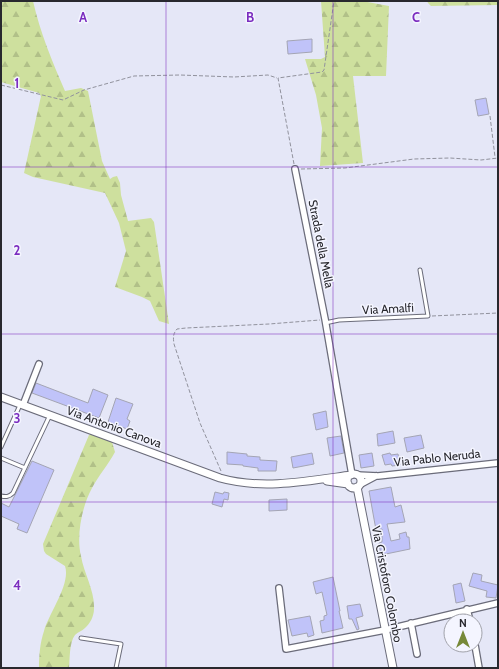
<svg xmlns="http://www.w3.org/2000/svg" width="499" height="669" viewBox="0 0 499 669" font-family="Cabin,sans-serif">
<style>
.forest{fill:url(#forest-firs)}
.building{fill:#c0c3f9;stroke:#a4a5b4}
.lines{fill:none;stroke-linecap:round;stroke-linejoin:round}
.service-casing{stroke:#6b6c7a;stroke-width:5}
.minor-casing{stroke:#6b6c7a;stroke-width:8}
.tertiary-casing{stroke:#6b6c7a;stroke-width:9}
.path{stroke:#91929d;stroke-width:1;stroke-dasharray:4 2;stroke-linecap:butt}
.service{stroke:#fff;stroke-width:3}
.minor{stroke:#fff;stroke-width:5.5}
.tertiary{stroke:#fff;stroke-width:7}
.grid{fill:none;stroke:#7b2cbf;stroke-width:1;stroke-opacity:0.55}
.labels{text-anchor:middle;stroke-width:3;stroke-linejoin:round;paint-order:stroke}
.street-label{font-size:12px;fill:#28282e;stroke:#f4f5ff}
.grid-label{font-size:13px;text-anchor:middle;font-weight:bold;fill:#7b2cbf;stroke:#f4f5ff;stroke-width:3;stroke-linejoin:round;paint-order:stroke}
</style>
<defs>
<pattern id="forest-firs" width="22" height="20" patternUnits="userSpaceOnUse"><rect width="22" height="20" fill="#cee09e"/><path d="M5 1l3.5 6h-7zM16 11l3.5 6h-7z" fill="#b1c088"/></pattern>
</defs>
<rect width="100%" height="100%" fill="#e5e7f7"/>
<path class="forest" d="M 1,1 L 33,1 C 40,32 52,61 65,91 L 81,88 L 88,91 L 102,161 L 110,179 L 113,177 L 117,176 L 120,183 L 121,195 L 128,221 L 151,218 L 154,222 L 169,324 L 159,321 L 150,301 L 142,297 L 115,287 L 126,251 L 119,223 L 105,193 L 33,177 L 24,173 L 41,96 L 39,93 L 1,82 Z
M 321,1 L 362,1 L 389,6 L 386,76 L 353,76 L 363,163 L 320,166 L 322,128 L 316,95 L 305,59 L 321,59 L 325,57 Z
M 427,1 L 498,1 L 498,5 L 431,6 L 428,3 Z
M 92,434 L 106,438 L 112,442 L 115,452 C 108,465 99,475 92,488 C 82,506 76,536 81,556 C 84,574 95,591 94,609 C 94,616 90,624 85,628 C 82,631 78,632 75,635 C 69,643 70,659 69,668 L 39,668 C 39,655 40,643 44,631 C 49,613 71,584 65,566 L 46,554 L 44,551 L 43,544 L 89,435 Z"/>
<path class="building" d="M 312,39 L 312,52 L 288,54 L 287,41 Z
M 486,98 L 489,114 L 478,116 L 475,100 Z
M 36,383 L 88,403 L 93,389 L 108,395 L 99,418 L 32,393 Z
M 116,398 L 133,404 L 127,419 L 130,421 L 127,429 L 108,422 Z
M 326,411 L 328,427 L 316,430 L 313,414 Z
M 393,431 L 395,443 L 378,446 L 377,434 Z
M 421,435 L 424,448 L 407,452 L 404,438 Z
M 341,436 L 344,453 L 330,456 L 327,438 Z
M 227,452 L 247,454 L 247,456 L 260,457 L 260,460 L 277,461 L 276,471 L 258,471 L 258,468 L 243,466 L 243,465 L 227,464 Z
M 312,453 L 314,464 L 293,468 L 291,457 Z
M 372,453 L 374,466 L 361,468 L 359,455 Z
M 390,453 L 391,455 L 398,454 L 400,465 L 392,466 L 391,464 L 385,465 L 382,455 Z
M 32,461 L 54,470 L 27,533 L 17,529 L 19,524 L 1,516 L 1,503 L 9,507 Z
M 391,487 L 395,507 L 401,505 L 405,522 L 387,524 L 391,541 L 400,539 L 399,534 L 406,532 L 407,537 L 409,537 L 410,549 L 381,555 L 379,543 L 382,542 L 382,529 L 376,530 L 369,491 Z
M 215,492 L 223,494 L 224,492 L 229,493 L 228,500 L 224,499 L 222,507 L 212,504 Z
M 287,499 L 287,510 L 269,511 L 269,500 Z
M 473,573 L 482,575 L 481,581 L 498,585 L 496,598 L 486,597 L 487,591 L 469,586 Z
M 333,577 L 340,611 L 339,611 L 343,628 L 322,633 L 320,621 L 324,620 L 324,616 L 327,615 L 322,592 L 316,594 L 313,582 Z
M 461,583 L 465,601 L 456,603 L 453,585 Z
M 360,604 L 363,616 L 356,618 L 359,629 L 357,630 L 352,619 L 349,619 L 347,606 Z
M 310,616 L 314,635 L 308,637 L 307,633 L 292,636 L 288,620 Z"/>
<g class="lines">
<g class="service-casing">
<path id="service" d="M 325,323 L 339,320 L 428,316 L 420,270
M 1,447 L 20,405
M 1,458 L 25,468
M 1,496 C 6,497 9,497 13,493 L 50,415
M 81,638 L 121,644 L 116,668"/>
</g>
<g class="minor-casing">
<path id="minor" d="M 295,169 L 325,319 L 352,475
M 23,405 L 39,364
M 357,475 L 378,476 L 498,463
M 361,484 L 376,476
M 279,588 L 286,649 L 385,630 L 498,603
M 467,609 L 470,621
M 411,623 L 417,654
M 475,645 L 479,668"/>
</g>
<g class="tertiary-casing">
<path id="tertiary" d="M 1,397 L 220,478 C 262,490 308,481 351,475
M347 481a7 7 0 1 1 14 0a7 7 0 1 1-14 0Z
M 327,481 L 348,484
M 357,487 L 393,668"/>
</g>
<path class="path" d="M 1,85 L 63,100 L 84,90 L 134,76 L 180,75 L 234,77 L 268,75 L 277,78
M 490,116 L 495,157
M 294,164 L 278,78 L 322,72 L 324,70 L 334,1
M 301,169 L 345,168 L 414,159 L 450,158 L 481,160 L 498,158
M 432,316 L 498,313
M 221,471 L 200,423 L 174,344 C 173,337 173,334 177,329 L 186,328 L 269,324 L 320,320"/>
<use href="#service" class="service"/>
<use href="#minor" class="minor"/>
<use href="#tertiary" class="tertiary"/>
</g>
<path class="grid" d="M 166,1 L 166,668M 333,1 L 333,668M 1,167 L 498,167M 1,334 L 498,334M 1,502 L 498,502"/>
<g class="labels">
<g class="street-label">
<text transform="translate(321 244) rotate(79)" y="4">Strada della Mella</text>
<text transform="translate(388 309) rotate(-3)" y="4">Via Amalfi</text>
<text transform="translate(114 427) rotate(20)" y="4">Via Antonio Canova</text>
<text transform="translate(437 458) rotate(-6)" y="4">Via Pablo Neruda</text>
<text transform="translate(387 584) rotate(79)" y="4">Via Cristoforo Colombo</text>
</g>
</g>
<g class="grid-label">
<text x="83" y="22">A</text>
<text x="250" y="22">B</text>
<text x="416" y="22">C</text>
<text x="17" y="88">1</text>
<text x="17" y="255">2</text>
<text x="17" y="423">3</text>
<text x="17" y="590">4</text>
</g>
<rect width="499" height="669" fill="none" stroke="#28282e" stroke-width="4"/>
<g transform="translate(463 633)"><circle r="19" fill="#f4f5ff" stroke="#a2a3ab"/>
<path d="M0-3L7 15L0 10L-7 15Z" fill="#778939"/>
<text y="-6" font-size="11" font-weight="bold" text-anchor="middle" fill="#28282e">N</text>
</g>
</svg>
